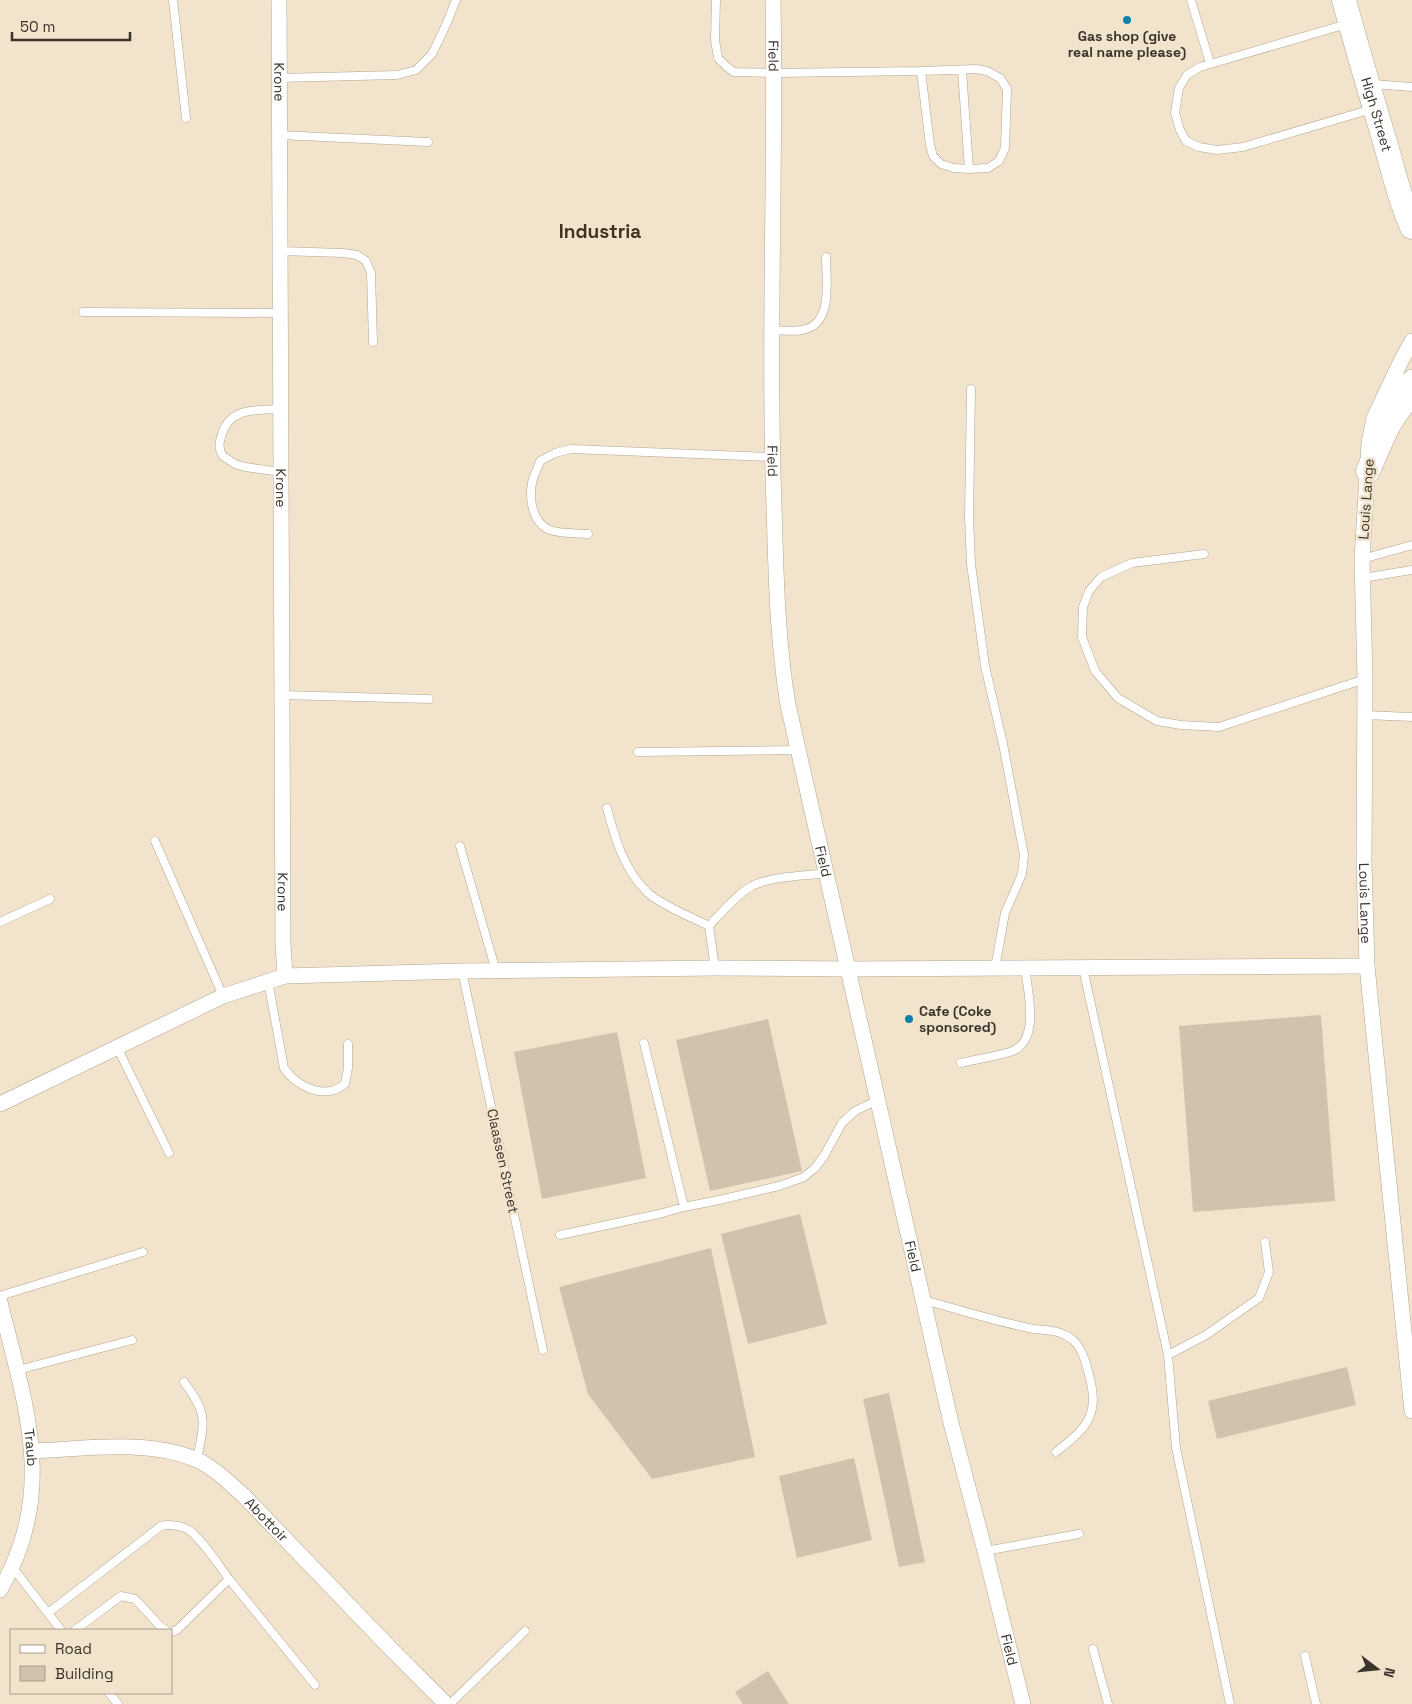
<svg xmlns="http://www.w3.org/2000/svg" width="1412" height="1704" viewBox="0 0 1412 1704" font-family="'Space Grotesk',sans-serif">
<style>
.building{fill:#d0c2ac}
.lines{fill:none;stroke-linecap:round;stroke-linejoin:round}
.lane-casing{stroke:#b2a58f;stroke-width:9}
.street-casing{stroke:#b2a58f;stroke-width:16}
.primary-casing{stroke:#b2a58f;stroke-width:25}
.lane{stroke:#fff;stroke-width:8}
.street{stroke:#fff;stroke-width:15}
.primary{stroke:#fff;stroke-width:24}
.poi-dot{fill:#0b82a8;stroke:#f2e3cd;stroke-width:2}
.labels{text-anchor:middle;stroke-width:5;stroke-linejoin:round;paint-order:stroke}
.poi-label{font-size:14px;font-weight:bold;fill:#3a352c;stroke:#f2e3cd}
.street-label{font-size:14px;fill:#3a352c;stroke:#f2e3cd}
.district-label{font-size:19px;font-weight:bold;fill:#3e3321;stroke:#f2e3cd}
</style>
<rect width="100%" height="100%" fill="#f2e3cd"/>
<path class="building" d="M 1321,1015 L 1335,1201 L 1193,1212 L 1179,1026 Z
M 768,1019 L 802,1171 L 710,1191 L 676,1040 Z
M 617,1032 L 646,1178 L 542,1199 L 514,1052 Z
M 800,1214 L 827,1324 L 748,1344 L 721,1234 Z
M 711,1248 L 755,1457 L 652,1479 L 588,1394 L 559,1287 Z
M 1347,1367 L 1356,1405 L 1217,1439 L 1208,1401 Z
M 889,1393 L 925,1562 L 899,1567 L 863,1399 Z
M 854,1458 L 872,1540 L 797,1558 L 779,1476 Z
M 768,1671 L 789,1704 L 743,1704 L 735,1692 Z"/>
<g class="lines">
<g class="lane-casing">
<path id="lane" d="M 173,0 L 186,118
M 716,0 L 715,40 L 718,58 L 727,67 L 734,72 L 774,73 L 921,71 L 976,69 L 987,71 L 1000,78 L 1007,89 L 1005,148 L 999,161 L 988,168 L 969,169 L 954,168 L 941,164 L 933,156 L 930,145 L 921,71
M 1191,0 L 1210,63
M 1347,24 L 1200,67 L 1187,75 L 1179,88 L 1175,113 L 1180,130 L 1186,141 L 1199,147 L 1217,150 L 1243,147 L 1372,109
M 962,70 L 969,169
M 279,78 L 397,75 L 416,70 L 432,54 L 446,25 L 456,0
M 1372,84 L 1412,87
M 279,135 L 428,142
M 280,251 L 343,253 L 357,255 L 366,261 L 371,273 L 373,342
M 83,312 L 280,313
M 771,330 C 781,330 792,332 802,330 C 834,325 826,280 826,257
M 971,389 L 969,517 L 971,564 L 985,666 L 1003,744 L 1024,855 L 1022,874 L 1005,913 L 995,968
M 281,409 C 258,410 230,407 222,434 C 219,443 218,448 223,456 L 235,464 L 245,467 L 281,472
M 588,534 C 576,533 562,534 550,530 C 532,523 529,499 532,483 C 533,476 538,468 540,461 L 555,453 L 571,449 L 772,457
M 1204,554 L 1132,563 L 1101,577 L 1089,591 L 1083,607 L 1082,637 L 1095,671 L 1118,698 L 1157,721 L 1181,725 L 1219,727 L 1365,679
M 1362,559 L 1412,545
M 1363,578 L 1412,570
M 282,695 L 429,699
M 1364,715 L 1412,717
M 638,752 L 798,750
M 607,808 C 615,839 624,870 648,893 C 663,906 691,917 709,926
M 155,841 L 223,996
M 460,846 L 496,971
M 0,922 L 50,899
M 715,968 L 709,926 C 720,914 739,892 752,886 C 772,876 804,876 826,873
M 1083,968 L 1168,1355 L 1176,1448 L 1230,1704
M 462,971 L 543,1350
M 268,981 L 284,1068 C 294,1083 316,1096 334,1090 C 338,1089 342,1086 345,1084 L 348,1068 L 348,1044
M 644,1043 L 684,1207
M 117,1047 L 169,1153
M 961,1063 C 977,1059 994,1057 1010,1052 C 1041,1042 1028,993 1025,968
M 560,1235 L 659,1214 L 684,1207 L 719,1200 L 779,1186 L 804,1177 L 815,1168 L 824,1156 L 842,1123 L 855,1111 L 878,1100
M 0,1296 L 143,1252
M 924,1300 C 960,1310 997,1322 1034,1329 C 1042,1330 1050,1330 1057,1332 C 1062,1333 1070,1337 1074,1341 C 1084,1351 1088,1370 1091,1383 C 1099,1419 1082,1431 1056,1452
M 1168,1355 L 1206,1335 L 1259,1298 L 1269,1272 L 1265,1242
M 18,1370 L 132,1340
M 184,1382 C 209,1415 204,1422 197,1460
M 985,1551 L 1079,1534
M 13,1568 L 61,1630
M 48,1613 L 161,1526 C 169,1524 177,1525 185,1528 C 198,1533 220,1567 229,1579
M 75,1630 L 121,1596 L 135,1599 L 161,1627 L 166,1630
M 171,1632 L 177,1630 L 229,1579 L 315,1685
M 1093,1649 L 1108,1704
M 1305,1656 L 1316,1704
M 109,1693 L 118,1704
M 450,1704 L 525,1631"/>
</g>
<g class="street-casing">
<g id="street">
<path id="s1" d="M 279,0 L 283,943 L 285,976"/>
<path id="s2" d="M 773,0 C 776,169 768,337 774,506 C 776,572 777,639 788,705 L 951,1423 L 985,1551 L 1023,1704"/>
<path id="s3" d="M 1412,341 L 1401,361 L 1374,418 L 1369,443 L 1362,559 L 1365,679 L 1364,864 L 1367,966 L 1412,1411"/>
<path d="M 1384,397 L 1412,377"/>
<path d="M 0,1104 L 223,996 L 285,976 L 462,971 L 715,968 L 848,969 L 1367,966"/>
<path id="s4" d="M 0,1302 C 25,1404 58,1492 0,1590"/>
<path id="s5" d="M 33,1451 C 85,1449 146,1439 195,1459 C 214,1467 229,1483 244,1496 L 392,1650 L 446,1704"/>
</g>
</g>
<g class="primary-casing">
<g id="primary">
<path id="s6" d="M 1344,0 C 1356,45 1369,88 1382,132 C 1392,164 1398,196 1412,227"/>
<path d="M 1368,471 C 1381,442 1388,418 1412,394"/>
</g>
</g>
<use href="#lane" class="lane"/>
<use href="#street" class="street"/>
<use href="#primary" class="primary"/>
</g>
<g class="poi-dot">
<circle cx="1127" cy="20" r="5"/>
<circle cx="909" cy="1019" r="5"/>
</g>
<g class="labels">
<g class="poi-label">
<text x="1127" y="41">Gas shop (give<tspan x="1127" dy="16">real name please)</tspan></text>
<text x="919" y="1016" text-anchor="start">Cafe (Coke<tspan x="919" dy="16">sponsored)</tspan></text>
</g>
<g class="street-label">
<text dy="5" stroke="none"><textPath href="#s2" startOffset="56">Field</textPath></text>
<text dy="5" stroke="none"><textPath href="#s1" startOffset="82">Krone</textPath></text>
<text dy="5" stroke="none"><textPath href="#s6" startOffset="119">High Street</textPath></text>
<text dy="5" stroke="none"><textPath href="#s2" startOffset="461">Field</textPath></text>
<text dy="5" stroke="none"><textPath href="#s1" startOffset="488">Krone</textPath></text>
<text transform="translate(1366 499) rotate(-86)" y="5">Louis Lange</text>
<text dy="5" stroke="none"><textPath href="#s2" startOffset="866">Field</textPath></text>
<text dy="5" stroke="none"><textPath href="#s1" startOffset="892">Krone</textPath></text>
<text dy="5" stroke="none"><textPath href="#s3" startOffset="572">Louis Lange</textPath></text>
<text transform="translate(503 1161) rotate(78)" y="5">Claassen Street</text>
<text dy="5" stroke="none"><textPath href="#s2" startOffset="1271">Field</textPath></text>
<text dy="5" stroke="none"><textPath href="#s4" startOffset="149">Traub</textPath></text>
<text dy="5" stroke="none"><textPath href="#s5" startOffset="258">Abottoir</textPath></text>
<text dy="5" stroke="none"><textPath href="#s2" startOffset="1676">Field</textPath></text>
</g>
<g class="district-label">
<text x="600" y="238">Industria</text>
</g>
</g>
<rect x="10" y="1629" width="162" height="65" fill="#f2e3cd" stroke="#a89d8d"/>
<rect x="20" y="1645" width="25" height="8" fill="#ffffff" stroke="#a89d8d"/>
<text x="55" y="1654" font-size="15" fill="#3a352c">Road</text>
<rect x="20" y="1666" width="25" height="15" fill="#d0c2ac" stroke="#a89d8d"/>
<text x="55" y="1679" font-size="15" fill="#3a352c">Building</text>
<g transform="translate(1377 1669) rotate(106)" stroke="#f2e3cd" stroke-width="4" paint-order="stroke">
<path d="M0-4L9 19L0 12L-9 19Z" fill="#3a352c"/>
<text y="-8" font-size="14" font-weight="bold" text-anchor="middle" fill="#3a352c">N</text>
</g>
<path d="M12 32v8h118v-8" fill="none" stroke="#3a352c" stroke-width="2.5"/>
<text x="20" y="32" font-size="15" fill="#3a352c" stroke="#f2e3cd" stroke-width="4" paint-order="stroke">50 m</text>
</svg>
